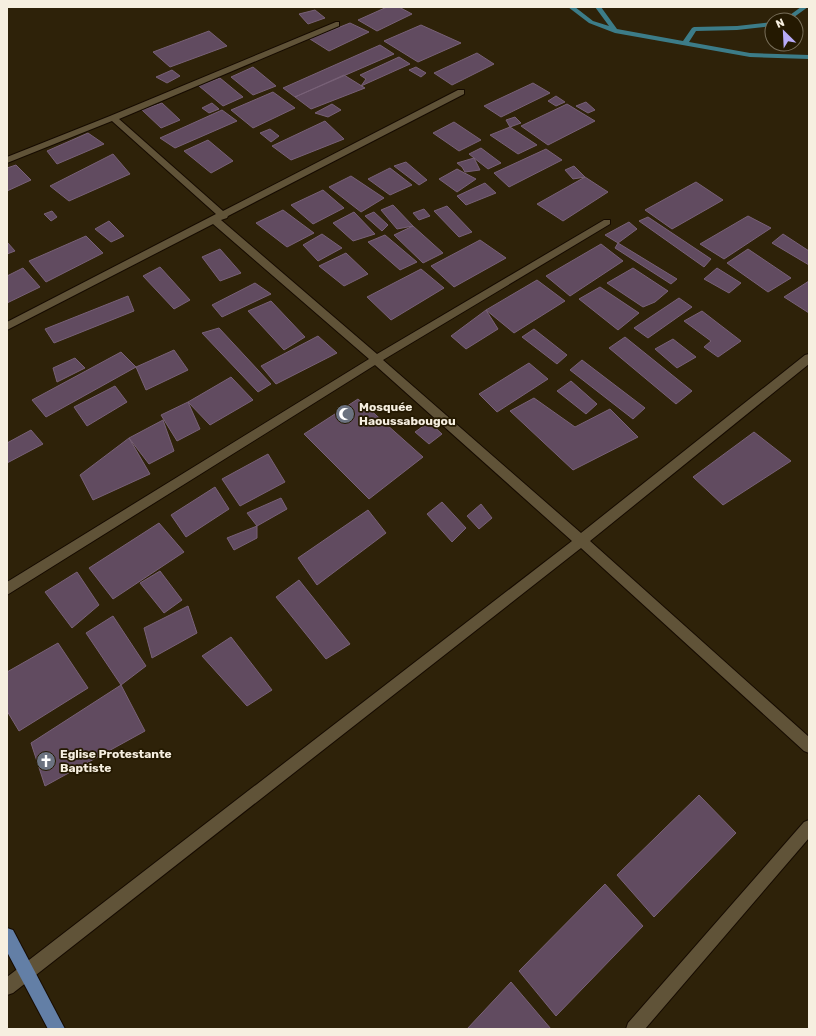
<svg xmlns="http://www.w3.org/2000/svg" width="816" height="1036" viewBox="0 0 816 1036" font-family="Rubik,sans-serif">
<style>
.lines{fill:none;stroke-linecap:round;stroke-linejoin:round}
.stream{fill:#3c7c88;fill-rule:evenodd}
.building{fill:#614b60;stroke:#786177}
.minor-casing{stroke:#160b00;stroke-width:2}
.major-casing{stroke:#160b00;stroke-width:2}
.minor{fill:#605338;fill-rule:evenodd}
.major{fill:#637fa6;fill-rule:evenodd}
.labels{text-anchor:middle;stroke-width:3.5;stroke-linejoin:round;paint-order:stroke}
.poi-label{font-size:12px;font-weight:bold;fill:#f6efe0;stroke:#241901;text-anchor:start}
</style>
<rect width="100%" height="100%" fill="#2e2209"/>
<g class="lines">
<path class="stream" d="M 568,7 L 575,7 L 593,21 L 609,26 L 595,7 L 601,7 L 617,29 L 683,41 L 692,28 L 694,27 L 737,26 L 772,22 L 772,26 L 737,30 L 696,31 L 689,42 L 750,53 L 809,55 L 809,59 L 750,57 L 615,33 L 589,23 Z
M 801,7 L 808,7 L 790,20 L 783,20 Z"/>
</g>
<path class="building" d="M 387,7 L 399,7 L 412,14 L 377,31 L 358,20 Z
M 315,10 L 325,18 L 308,24 L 299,14 Z
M 350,23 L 369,32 L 329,51 L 310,39 Z
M 421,25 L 461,43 L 418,62 L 384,41 Z
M 209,31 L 227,46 L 170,67 L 153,52 Z
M 380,45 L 394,54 L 295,97 L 283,88 Z
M 477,53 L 494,64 L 452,85 L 434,73 Z
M 399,57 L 410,64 L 361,86 L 366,79 L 360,75 Z
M 253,67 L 276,86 L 253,95 L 231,77 Z
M 416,67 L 426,73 L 421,77 L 409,70 Z
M 172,70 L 180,76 L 167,83 L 156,77 Z
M 344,75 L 365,88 L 311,109 L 295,97 Z
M 220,78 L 243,97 L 223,106 L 199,86 Z
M 533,83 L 550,93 L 501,117 L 484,106 Z
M 273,92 L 295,108 L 253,128 L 231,110 Z
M 556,96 L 565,102 L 556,106 L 548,101 Z
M 586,102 L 595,110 L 588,113 L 576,106 Z
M 162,103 L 180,120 L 161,128 L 142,110 Z
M 212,103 L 219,109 L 209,113 L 202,108 Z
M 332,104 L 341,110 L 328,117 L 315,113 Z
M 567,104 L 595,121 L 548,145 L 521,126 Z
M 222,110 L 237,121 L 175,148 L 160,138 Z
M 515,117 L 521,123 L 510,127 L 506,120 Z
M 325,121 L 344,139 L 291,160 L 272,146 Z
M 454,122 L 481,140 L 459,151 L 433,133 Z
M 510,127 L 537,145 L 518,154 L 490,135 Z
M 270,129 L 279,136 L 271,142 L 260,133 Z
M 88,133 L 104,144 L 57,164 L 47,151 Z
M 208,140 L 233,161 L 211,173 L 184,151 Z
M 481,148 L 501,163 L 488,169 L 469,154 Z
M 546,149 L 562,160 L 509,187 L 494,173 Z
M 113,154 L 130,174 L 69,201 L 50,186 Z
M 474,158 L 480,170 L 465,172 L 462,167 L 457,163 Z
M 406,162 L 427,180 L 419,185 L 394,166 Z
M 16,165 L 31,180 L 7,191 L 7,168 Z
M 574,166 L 585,177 L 573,179 L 565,170 Z
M 390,168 L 412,185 L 390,195 L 368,179 Z
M 457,169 L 476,179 L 457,192 L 439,179 Z
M 351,176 L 384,198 L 361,212 L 329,187 Z
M 585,177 L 608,192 L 563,221 L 537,204 Z
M 696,182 L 723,200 L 672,229 L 645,210 Z
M 485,183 L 496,193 L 466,205 L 457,196 Z
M 323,190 L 344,208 L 313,224 L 291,205 Z
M 393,205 L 413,226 L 397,229 L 381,210 Z
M 447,206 L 472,232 L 459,237 L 434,211 Z
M 424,209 L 430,216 L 419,220 L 413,213 Z
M 283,210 L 314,233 L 287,247 L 256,223 Z
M 52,211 L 57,217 L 51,221 L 44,214 Z
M 354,212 L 375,234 L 353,241 L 333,223 Z
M 374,212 L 388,225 L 382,231 L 365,216 Z
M 748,216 L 771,228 L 724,259 L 700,244 Z
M 648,217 L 711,259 L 704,267 L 639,221 Z
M 109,221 L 124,236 L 111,242 L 95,229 Z
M 629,222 L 637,229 L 618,243 L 605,235 Z
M 413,226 L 443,253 L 423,263 L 394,235 Z
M 322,234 L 342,248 L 318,261 L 303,245 Z
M 783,234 L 809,251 L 809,265 L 772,243 Z
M 385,235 L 417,262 L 400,270 L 368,242 Z
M 86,236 L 103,253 L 46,282 L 29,261 Z
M 480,240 L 506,258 L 454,287 L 431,266 Z
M 7,242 L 15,251 L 7,254 Z
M 618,243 L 677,279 L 671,284 L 615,248 Z
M 601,244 L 623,261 L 570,296 L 546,276 Z
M 220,249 L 241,273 L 220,281 L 202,257 Z
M 748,249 L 791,278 L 768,292 L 727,263 Z
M 346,253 L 368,274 L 344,286 L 319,266 Z
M 160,267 L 190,300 L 174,309 L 143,276 Z
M 23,268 L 40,287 L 7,303 L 7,276 Z
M 633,268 L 668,291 L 655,302 L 643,307 L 607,283 Z
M 717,268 L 741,283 L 729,293 L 704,279 Z
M 421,269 L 444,288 L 391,320 L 367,297 Z
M 537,280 L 565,301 L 514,333 L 486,310 Z
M 809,281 L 809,313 L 784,297 Z
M 255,283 L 271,294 L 222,317 L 212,305 Z
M 600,287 L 639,313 L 618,330 L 579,299 Z
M 128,296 L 134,311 L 54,343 L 45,329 Z
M 679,298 L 692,307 L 648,338 L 634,328 Z
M 271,301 L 305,337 L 284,350 L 248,311 Z
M 486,310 L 498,329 L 466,349 L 451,336 Z
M 702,311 L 741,341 L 718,357 L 704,347 L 711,341 L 684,321 Z
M 219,328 L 271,384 L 258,392 L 202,333 Z
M 534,329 L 567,355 L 557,364 L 522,337 Z
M 318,336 L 337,353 L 276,384 L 261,366 Z
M 625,337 L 692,391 L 676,404 L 609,348 Z
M 673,339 L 696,357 L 677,368 L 655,349 Z
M 174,350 L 188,370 L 146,390 L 136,367 Z
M 121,352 L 136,367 L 46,417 L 32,400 Z
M 75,358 L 85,368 L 57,382 L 53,368 Z
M 582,360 L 645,408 L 633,419 L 570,370 Z
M 529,363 L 548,379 L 497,412 L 479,394 Z
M 231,377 L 253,400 L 210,425 L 188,402 Z
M 571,381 L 597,404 L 586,414 L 557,391 Z
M 115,386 L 127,402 L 87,426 L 74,407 Z
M 534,398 L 575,427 L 610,409 L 638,437 L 573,470 L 510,411 Z
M 358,399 L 423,457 L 369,499 L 304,434 Z
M 188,402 L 200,429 L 177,441 L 161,415 Z
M 163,420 L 174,451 L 149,464 L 129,438 Z
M 429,422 L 442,434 L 429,444 L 415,432 Z
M 31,430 L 43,444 L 7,463 L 7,443 Z
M 754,432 L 791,461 L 723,505 L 693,477 Z
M 129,438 L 150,474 L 93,500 L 80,475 Z
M 268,454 L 285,482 L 240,506 L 222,479 Z
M 215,487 L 229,509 L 186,537 L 171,515 Z
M 281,498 L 287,509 L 257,526 L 247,513 Z
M 442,502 L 466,528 L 452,542 L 427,514 Z
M 481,504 L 492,518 L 479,529 L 467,516 Z
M 368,510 L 386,533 L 317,585 L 298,558 Z
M 159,523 L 184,552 L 113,599 L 89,568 Z
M 257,526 L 257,538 L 234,550 L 227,538 Z
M 160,571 L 182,600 L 164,613 L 140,583 Z
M 77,572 L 99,605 L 72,628 L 45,592 Z
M 299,580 L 350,644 L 326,659 L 276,597 Z
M 188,606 L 197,633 L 152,658 L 144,628 Z
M 113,616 L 146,666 L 121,685 L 86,633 Z
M 231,637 L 272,690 L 247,706 L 202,656 Z
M 58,643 L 88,688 L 19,731 L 7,711 L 7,672 Z
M 121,685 L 145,731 L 45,786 L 31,743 Z
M 699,795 L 736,833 L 654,917 L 617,875 Z
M 605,884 L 643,926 L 556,1016 L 519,971 Z
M 511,982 L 551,1029 L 467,1029 Z"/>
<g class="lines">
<g class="minor-casing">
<path id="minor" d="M 336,22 L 339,22 L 339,26 L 119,119 L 223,211 L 458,90 L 464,90 L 464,94 L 228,216 L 227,218 L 221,220 L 377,354 L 604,220 L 610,220 L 610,224 L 383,360 L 581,533 L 805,355 L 809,354 L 809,364 L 590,541 L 809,737 L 809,753 L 804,751 L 581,548 L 13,993 L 7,995 L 7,977 L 572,541 L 375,365 L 7,595 L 7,582 L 369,359 L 213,224 L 7,330 L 7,322 L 216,214 L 112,121 L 7,163 L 7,157 L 110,116 Z
M 809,820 L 809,838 L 645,1029 L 626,1029 L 628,1023 L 804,822 Z"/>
</g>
<g class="major-casing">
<path id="major" d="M 7,928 L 13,930 L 65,1029 L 48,1029 L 7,952 Z"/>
</g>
<use href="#minor" class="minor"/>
<use href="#major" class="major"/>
</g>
<defs>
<g id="mosque-disc" transform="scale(1)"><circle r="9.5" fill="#6b7280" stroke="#241901"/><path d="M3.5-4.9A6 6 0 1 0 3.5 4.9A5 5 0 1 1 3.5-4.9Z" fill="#fff"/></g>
<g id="church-disc" transform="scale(1)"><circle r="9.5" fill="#6b7280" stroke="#241901"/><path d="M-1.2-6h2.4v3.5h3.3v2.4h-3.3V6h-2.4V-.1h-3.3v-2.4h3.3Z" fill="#fff"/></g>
</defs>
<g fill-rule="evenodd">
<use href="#mosque-disc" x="345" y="414"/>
<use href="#church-disc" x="46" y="761"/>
</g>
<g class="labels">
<g class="poi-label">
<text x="359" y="411">Mosquée<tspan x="359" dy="14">Haoussabougou</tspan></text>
<text x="60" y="758">Eglise Protestante<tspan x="60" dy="14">Baptiste</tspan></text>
</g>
</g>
<rect width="816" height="1036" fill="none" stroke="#f6efe0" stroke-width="16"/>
<g transform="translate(784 32) rotate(336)"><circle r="19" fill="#241901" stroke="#786f5a"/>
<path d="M0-3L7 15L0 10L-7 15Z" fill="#b8abf7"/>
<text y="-6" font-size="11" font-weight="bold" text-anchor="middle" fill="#f6efe0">N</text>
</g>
</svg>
